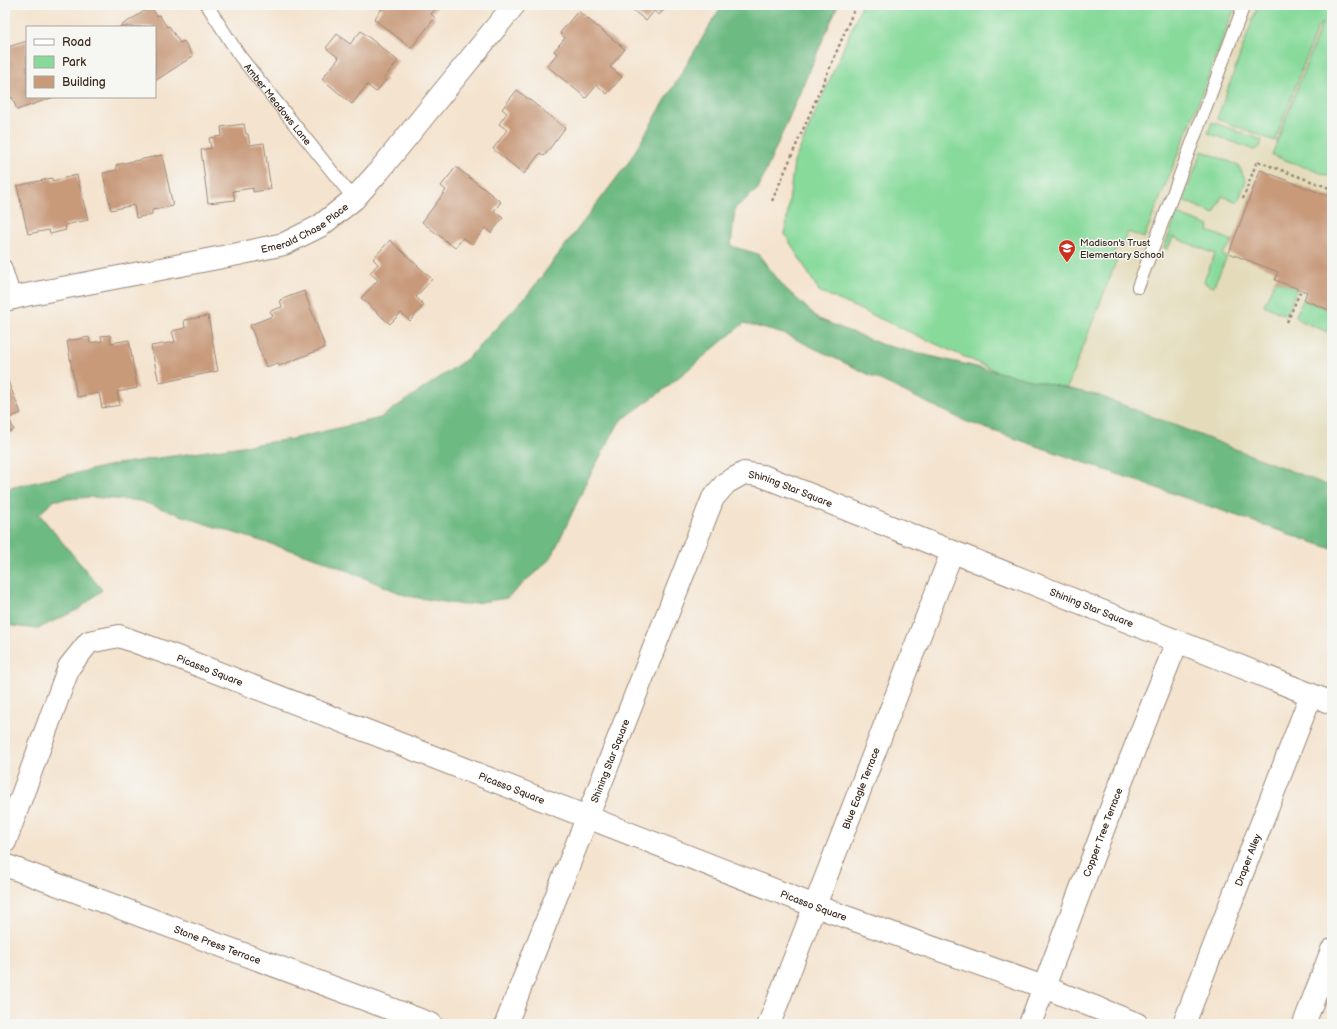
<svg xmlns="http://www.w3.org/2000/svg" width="1337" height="1029" viewBox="0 0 1337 1029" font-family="'Balsamiq Sans',sans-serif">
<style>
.built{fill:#e3dbba}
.green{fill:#88da9b;stroke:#62825c}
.forest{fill:#6eba83;stroke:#547250}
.building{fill:#c89a7a}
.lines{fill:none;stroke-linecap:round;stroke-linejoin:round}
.lane-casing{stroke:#988676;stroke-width:14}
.street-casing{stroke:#988676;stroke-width:24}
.path{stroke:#988676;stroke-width:2.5;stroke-dasharray:3 3;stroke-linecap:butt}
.lane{stroke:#fff;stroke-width:12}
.street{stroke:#fff;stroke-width:22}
.labels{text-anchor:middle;stroke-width:3;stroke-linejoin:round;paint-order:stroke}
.street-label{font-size:10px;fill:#3b2a1e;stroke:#f6f6f2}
.poi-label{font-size:10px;fill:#3b2a1e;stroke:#f6f6f2;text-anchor:start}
</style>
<rect width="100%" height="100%" fill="#f6f6f2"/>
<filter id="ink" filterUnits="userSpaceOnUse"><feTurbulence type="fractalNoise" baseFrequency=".025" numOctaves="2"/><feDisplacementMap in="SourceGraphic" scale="8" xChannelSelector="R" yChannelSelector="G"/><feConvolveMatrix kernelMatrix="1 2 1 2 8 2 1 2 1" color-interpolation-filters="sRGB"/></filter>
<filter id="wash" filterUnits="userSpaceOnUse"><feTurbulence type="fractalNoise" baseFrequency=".012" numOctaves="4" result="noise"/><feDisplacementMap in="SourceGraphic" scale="16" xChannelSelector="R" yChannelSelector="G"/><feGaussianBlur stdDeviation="0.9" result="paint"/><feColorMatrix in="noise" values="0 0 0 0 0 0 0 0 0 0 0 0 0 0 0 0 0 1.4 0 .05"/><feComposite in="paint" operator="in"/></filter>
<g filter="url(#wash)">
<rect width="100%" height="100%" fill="#f4e3ce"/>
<path class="built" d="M 863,5 L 1332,5 L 1332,519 L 819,291 L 785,234 Z"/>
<path class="green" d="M 862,5 L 1236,5 L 1190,124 L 1144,238 L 1128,232 L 1122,248 L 1118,249 L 1116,248 L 1113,257 L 1117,259 L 1062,401 L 819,291 L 785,234 L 794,162 Z
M 1258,5 L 1332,5 L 1332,155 L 1330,161 L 1332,162 L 1332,177 L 1272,155 L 1322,23 L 1318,26 L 1275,141 L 1217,119 Z
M 1212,122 L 1262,140 L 1260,147 L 1254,150 L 1208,133 Z
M 1202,151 L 1238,165 L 1246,180 L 1238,202 L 1222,196 L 1214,214 L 1183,200 Z
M 1177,214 L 1209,226 L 1208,231 L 1233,241 L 1222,255 L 1227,257 L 1213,287 L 1206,284 L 1204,281 L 1215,254 L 1173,237 L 1168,249 L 1164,248 Z
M 1275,280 L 1297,288 L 1288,312 L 1282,314 L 1264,305 Z
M 1303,300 L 1332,311 L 1332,334 L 1299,320 L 1296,315 Z"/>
<path class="forest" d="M 722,5 L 838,5 L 758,189 L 735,208 L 731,246 L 758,254 L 784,287 L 819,319 L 883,345 L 1100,396 L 1332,487 L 1332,549 L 965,421 L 787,335 L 744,323 L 662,391 L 620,421 L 590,475 L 551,558 L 507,598 L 463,605 L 407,596 L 320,559 L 212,526 L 140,501 L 92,497 L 55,500 L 39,514 L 102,590 L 79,609 L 37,629 L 5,625 L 5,489 L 117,464 L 292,439 L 380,418 L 468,358 L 529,293 L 628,163 Z"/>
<g id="blocks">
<path class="building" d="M 376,5 L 439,5 L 431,14 L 435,18 L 411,48 L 374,19 L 382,9 Z
M 627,5 L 668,5 L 659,15 L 654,11 L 646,21 Z
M 151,7 L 157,16 L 159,15 L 167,27 L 169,26 L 180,43 L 184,41 L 193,56 L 155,81 L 155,27 L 119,27 Z
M 578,11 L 625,49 L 610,67 L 622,77 L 607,94 L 597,85 L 586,98 L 547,66 L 557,54 L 554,51 L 565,38 L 560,33 Z
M 361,31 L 398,61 L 384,78 L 386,80 L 376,92 L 367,85 L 352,104 L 322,79 L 339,58 L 326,48 L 337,34 L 350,44 Z
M 27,41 L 27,97 L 54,97 L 17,110 L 12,97 L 11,98 L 7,89 L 5,89 L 5,48 Z
M 517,90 L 565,128 L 544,156 L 540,153 L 524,174 L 493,149 L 507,130 L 499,124 L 507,113 L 502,109 Z
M 244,124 L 246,134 L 248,134 L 250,145 L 264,143 L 271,189 L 253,192 L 253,188 L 233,191 L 235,200 L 208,203 L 201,150 L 211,148 L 209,138 L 222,136 L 221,127 Z
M 162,155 L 173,206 L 152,210 L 152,214 L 136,218 L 134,205 L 111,210 L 103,173 L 117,170 L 116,165 Z
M 456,167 L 501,202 L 494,211 L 503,218 L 491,233 L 485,228 L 472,244 L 463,238 L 455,248 L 422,222 L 446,190 L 441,186 Z
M 1260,170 L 1330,197 L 1332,193 L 1332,311 L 1304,300 L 1307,292 L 1275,280 L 1278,272 L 1229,253 Z
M 77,175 L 88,220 L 65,225 L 66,230 L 50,234 L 49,230 L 28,234 L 17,186 L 52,178 L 52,181 Z
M 390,240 L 432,279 L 416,297 L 424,305 L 410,321 L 401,313 L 390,324 L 361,298 L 378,280 L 370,273 L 378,264 L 373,259 Z
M 304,291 L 324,344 L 324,348 L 279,366 L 278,363 L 266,367 L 250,325 L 273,316 L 270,311 L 282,307 L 280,300 Z
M 208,316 L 218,371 L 159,383 L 151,346 L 175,342 L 172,331 L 185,328 L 184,320 Z
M 110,335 L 111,343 L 129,340 L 137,388 L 117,392 L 120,405 L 102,408 L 99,393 L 77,397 L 67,341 L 89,337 L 90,343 L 102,341 L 101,336 Z
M 5,374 L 21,413 L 9,418 L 14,430 L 5,434 Z"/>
</g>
</g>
<g filter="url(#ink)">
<use href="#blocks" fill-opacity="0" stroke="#988676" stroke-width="1"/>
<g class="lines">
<g class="lane-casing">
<g id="lane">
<path id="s1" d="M 207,5 L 239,55 L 354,199"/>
<path d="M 5,266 L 15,297"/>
<path d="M 1138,287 L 1244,5"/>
</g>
</g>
<g class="street-casing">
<g id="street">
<path id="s2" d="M 5,300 L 26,295 L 238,254 L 284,244 L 320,226 L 354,199 L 379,171 L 514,5"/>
<path id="s3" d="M 5,842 L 69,667 L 89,642 L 119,636 L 180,658 L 815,906 L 1044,987 L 1137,1024"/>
<path id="s4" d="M 5,865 L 431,1024"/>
<path id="s5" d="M 506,1024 L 713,498 L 726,483 L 744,473 L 763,476 L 1332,703"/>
<path id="s6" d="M 769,1024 L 952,552"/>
<path id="s7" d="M 1030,1024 L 1115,798 L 1177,642"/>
<path id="s8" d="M 1184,1024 L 1311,695"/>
<path d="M 1304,1024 L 1332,950"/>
</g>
</g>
<path class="path" d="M 1243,199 L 1257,161 L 1332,189
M 772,201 L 834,58 L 856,5
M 1287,322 L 1301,290"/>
<use href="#lane" class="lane"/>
<use href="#street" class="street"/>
</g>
</g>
<defs>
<g id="school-pin" transform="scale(0.9)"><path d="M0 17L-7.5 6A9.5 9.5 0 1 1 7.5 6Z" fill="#c8321e" stroke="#f6f6f2"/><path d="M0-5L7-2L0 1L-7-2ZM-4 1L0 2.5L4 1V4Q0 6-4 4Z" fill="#fff"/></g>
</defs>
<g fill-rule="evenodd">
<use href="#school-pin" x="1067" y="248"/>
</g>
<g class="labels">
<g class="street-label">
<text dy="4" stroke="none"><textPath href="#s1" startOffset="122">Amber Meadows Lane</textPath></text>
<text dy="4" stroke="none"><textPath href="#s2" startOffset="310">Emerald Chase Place</textPath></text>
<text dy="4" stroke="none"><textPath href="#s5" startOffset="655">Shining Star Square</textPath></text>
<text dy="4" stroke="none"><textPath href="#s5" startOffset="979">Shining Star Square</textPath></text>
<text dy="4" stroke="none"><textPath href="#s3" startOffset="346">Picasso Square</textPath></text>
<text dy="4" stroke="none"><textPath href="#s5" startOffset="283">Shining Star Square</textPath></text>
<text dy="4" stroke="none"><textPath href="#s3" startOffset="670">Picasso Square</textPath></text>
<text dy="4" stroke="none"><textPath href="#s6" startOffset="253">Blue Eagle Terrace</textPath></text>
<text dy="4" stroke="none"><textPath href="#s7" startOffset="205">Copper Tree Terrace</textPath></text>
<text dy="4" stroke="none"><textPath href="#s8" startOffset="176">Draper Alley</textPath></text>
<text dy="4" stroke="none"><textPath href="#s3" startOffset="994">Picasso Square</textPath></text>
<text dy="4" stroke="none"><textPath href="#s4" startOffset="227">Stone Press Terrace</textPath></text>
</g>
<g class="poi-label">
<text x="1080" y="246">Madison's Trust<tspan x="1080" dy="12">Elementary School</tspan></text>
</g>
</g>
<rect width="1337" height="1029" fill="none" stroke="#f6f6f2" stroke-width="20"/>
<rect x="26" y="26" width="130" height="72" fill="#f6f6f2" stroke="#aba49d"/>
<rect x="34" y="39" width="20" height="6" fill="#ffffff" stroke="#aba49d"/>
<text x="62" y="46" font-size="12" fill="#3b2a1e">Road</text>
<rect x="34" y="56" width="20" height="12" fill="#88da9b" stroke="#aba49d"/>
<text x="62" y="66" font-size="12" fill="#3b2a1e">Park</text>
<rect x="34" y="76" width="20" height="12" fill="#c89a7a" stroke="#aba49d"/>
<text x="62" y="86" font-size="12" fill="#3b2a1e">Building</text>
</svg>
